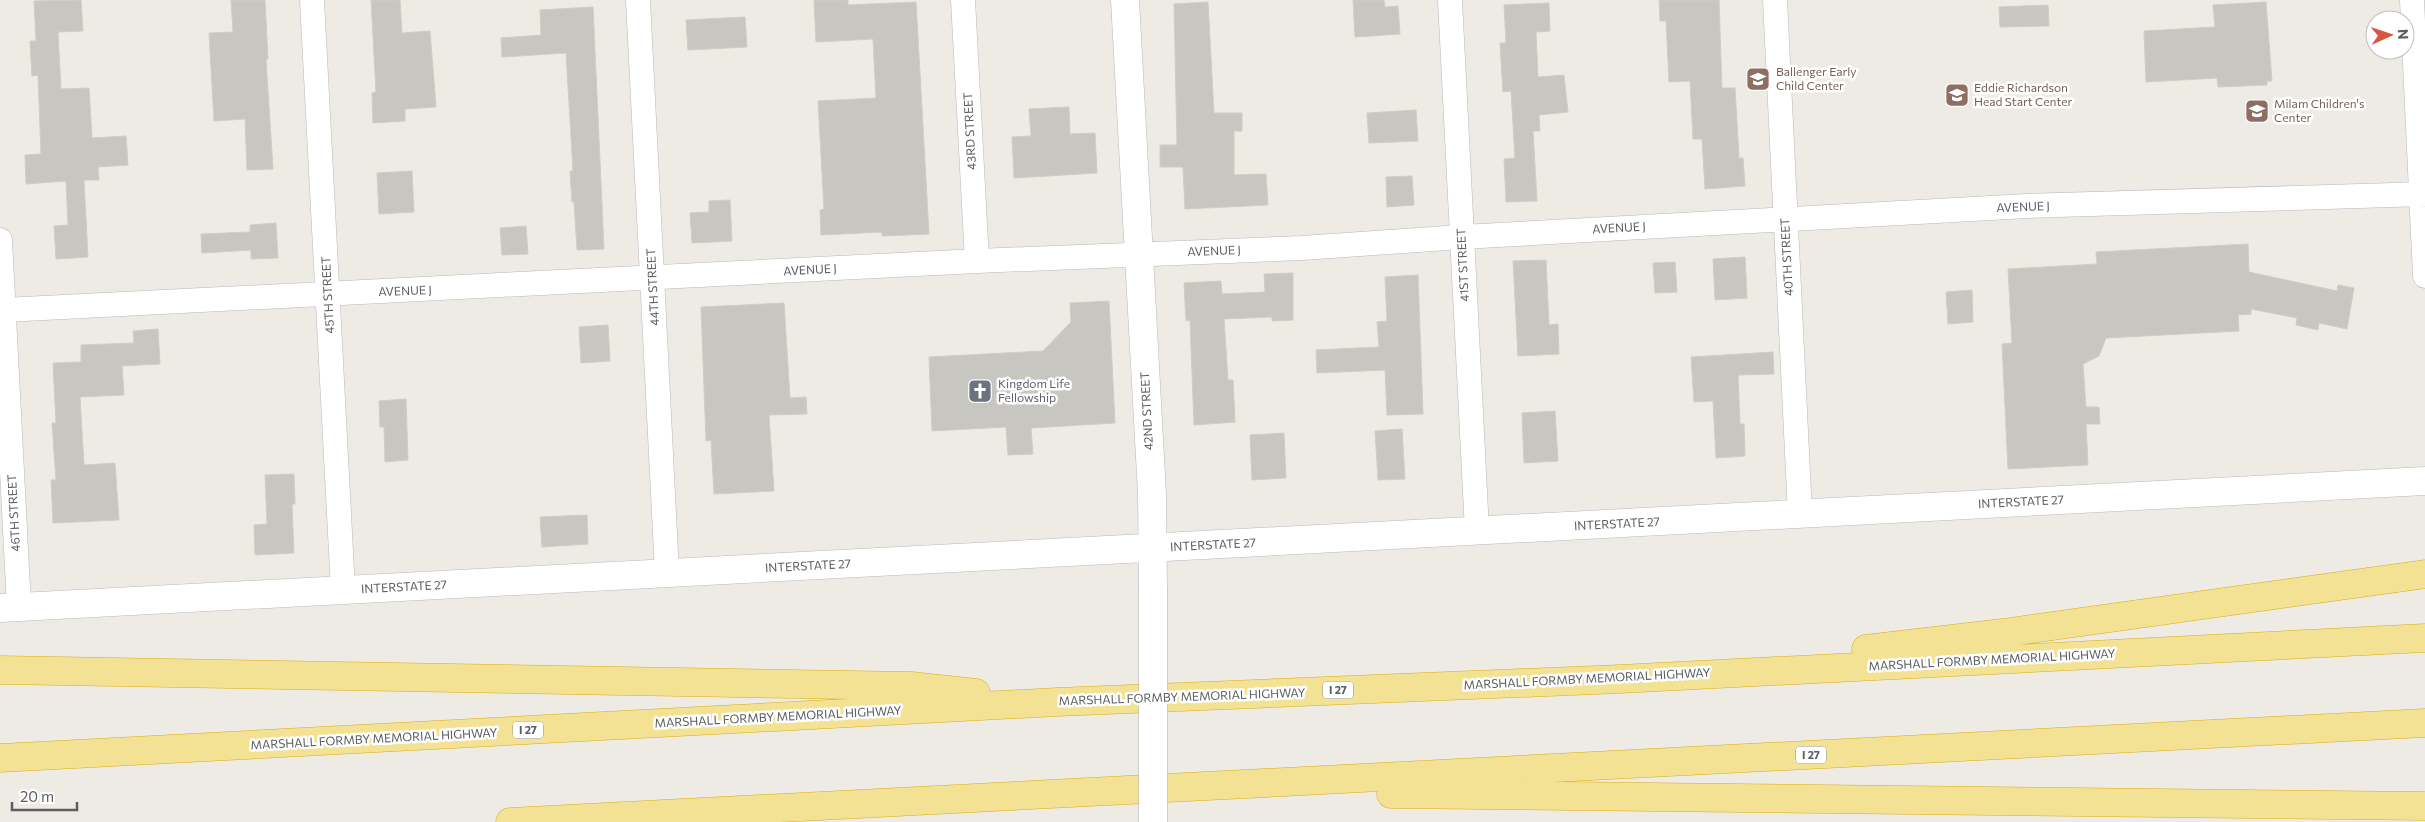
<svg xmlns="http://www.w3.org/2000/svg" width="2425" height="822" viewBox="0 0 2425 822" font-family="Commissioner,sans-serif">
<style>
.building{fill:#c8c6c0;stroke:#d1cdc2}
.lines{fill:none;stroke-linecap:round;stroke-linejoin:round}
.minor-casing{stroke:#b6b8bc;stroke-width:25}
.tertiary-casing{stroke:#b6b8bc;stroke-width:29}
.secondary-casing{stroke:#b7b9be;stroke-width:29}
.motorway-casing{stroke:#dbad14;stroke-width:29}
.minor{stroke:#fff;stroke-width:24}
.tertiary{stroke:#fff;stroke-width:28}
.secondary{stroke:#fff;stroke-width:28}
.motorway{stroke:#f3e294;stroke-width:28}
.tertiary-bridge-casing{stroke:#b6b8bc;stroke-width:29;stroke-linecap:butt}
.tertiary-bridge{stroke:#fff;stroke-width:28}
.labels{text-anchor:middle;stroke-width:5;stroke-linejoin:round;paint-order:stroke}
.shield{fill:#fff;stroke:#8c8e91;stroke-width:1}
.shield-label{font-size:11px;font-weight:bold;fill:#5b5e62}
.education-label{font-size:12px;fill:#785e54;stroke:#fff;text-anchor:start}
.street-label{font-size:12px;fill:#5b5e62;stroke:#fff}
.worship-label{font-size:12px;fill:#5b616d;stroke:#fff;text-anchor:start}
</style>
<rect width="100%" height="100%" fill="#edebe3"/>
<path class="building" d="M 81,0 L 83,31 L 58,32 L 61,89 L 89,88 L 92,138 L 126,136 L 128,165 L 98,167 L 99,180 L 84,180 L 88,257 L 56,259 L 54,226 L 68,225 L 66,181 L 26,184 L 25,155 L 41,154 L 38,75 L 32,76 L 30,41 L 36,41 L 34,1 Z
M 231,0 L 265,0 L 268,59 L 266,59 L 273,169 L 247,170 L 245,119 L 214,121 L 209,33 L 233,32 Z
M 371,0 L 400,0 L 402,33 L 430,31 L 436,107 L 405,109 L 405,121 L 373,123 L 372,93 L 376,92 Z
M 814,0 L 848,0 L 848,5 L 916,2 L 929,234 L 882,236 L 882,232 L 821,235 L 820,210 L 824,209 L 818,101 L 876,98 L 873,39 L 816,42 Z
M 1353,0 L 1384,0 L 1385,7 L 1398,6 L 1400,34 L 1355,37 Z
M 1659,0 L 1719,0 L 1722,88 L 1735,88 L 1739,158 L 1743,158 L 1745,186 L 1705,189 L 1702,139 L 1693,139 L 1690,81 L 1669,82 L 1666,21 L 1660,21 Z
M 1208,2 L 1214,113 L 1242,113 L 1242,131 L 1234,131 L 1234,175 L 1266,174 L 1268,205 L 1185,209 L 1183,167 L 1160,167 L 1160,145 L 1177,145 L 1174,4 Z
M 2266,2 L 2272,81 L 2267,81 L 2267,85 L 2218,87 L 2217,78 L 2146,82 L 2144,31 L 2215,27 L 2213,5 Z
M 1549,3 L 1550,31 L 1536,32 L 1538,77 L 1564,75 L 1568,112 L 1539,115 L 1540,131 L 1533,131 L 1537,201 L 1506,202 L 1504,159 L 1515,158 L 1511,91 L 1503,92 L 1500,43 L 1506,43 L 1504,5 Z
M 2048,5 L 2049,26 L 2000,27 L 1999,7 Z
M 593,7 L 604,249 L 577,250 L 574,202 L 572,202 L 570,171 L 573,171 L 566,53 L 502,57 L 501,38 L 541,35 L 540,10 Z
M 745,17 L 747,47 L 688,50 L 686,20 Z
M 1069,107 L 1070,134 L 1095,133 L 1097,173 L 1014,178 L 1012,137 L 1031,136 L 1029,109 Z
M 1416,110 L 1418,141 L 1369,143 L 1367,113 Z
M 412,171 L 414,212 L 379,214 L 377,173 Z
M 1412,176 L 1414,205 L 1387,207 L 1386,177 Z
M 730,200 L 732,241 L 692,243 L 690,213 L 709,212 L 709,201 Z
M 276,223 L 278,258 L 251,259 L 251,250 L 202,253 L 201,234 L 250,232 L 250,225 Z
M 526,226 L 528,254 L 502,255 L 500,228 Z
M 2248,244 L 2249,272 L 2337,291 L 2338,285 L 2354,288 L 2347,329 L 2319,323 L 2318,330 L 2296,325 L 2297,318 L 2251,309 L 2251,314 L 2238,315 L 2239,331 L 2106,338 L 2099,356 L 2083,364 L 2086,407 L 2099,407 L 2100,424 L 2086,424 L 2088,465 L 2008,469 L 2002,344 L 2012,343 L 2008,269 L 2097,264 L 2096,252 Z
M 1745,257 L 1747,298 L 1715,300 L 1713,259 Z
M 1546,260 L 1549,325 L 1558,324 L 1559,354 L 1518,356 L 1513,261 Z
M 1675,262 L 1677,292 L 1655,293 L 1653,263 Z
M 1293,273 L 1293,320 L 1272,321 L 1272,317 L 1224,319 L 1228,380 L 1233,380 L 1235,422 L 1194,425 L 1190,320 L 1186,321 L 1184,283 L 1221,281 L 1222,294 L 1265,292 L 1264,274 Z
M 1418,275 L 1423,414 L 1387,415 L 1385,370 L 1317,373 L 1316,350 L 1379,347 L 1377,322 L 1387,321 L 1385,277 Z
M 1972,290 L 1973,322 L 1948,324 L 1946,292 Z
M 1109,301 L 1115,423 L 1031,428 L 1033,454 L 1008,455 L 1006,427 L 932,431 L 929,357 L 1043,351 L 1071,322 L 1070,303 Z
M 784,303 L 790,398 L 806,397 L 807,414 L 769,415 L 774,491 L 714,494 L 711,440 L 706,441 L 701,307 Z
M 608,325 L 610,361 L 581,363 L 579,327 Z
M 158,329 L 160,364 L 122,366 L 124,395 L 80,397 L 84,465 L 115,463 L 119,520 L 53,523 L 51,480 L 56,480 L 52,423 L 56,423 L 53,363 L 81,362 L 81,345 L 134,343 L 133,331 Z
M 1773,352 L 1774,374 L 1738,375 L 1740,424 L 1744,424 L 1745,456 L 1716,458 L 1713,401 L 1694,402 L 1691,357 Z
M 406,399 L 408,460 L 385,462 L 384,427 L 380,427 L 379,401 Z
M 1555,411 L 1558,461 L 1524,463 L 1522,413 Z
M 1402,429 L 1405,479 L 1378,480 L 1375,431 Z
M 1284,433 L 1286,478 L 1252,480 L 1250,435 Z
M 294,474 L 295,504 L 292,504 L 294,553 L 255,555 L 254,525 L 267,524 L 265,475 Z
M 587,515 L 588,544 L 542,547 L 540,517 Z"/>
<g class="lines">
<g class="minor-casing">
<path id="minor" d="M 312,0 L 343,590
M 638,0 L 667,573
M 963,0 L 977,261
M 1450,0 L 1477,531
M 1775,0 L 1800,514
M 2412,0 L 2425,276
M 0,240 L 19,607
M 4,310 L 977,261 L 1302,248 L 1462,237 L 2027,206 L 2425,194"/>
</g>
<g class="tertiary-casing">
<path id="tertiary" d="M 1125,0 L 1152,494 L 1153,590"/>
</g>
<g class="secondary-casing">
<path id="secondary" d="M 0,608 L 2425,481"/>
</g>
<g class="motorway-casing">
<path id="motorway" d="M 1866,649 L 2003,633 L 2425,574
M 0,670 L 911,686 L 976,693
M 0,758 L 1057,702 L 1620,679 L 2425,638
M 1391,794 L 2425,806
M 510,822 L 2425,723"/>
</g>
<use href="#minor" class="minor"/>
<use href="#tertiary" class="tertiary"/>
<use href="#secondary" class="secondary"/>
<use href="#motorway" class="motorway"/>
<g class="tertiary-bridge-casing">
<path id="tertiary-bridge" d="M 1153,822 L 1153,590"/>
</g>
<use href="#tertiary-bridge" class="tertiary-bridge"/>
</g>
<defs>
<g id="school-square" transform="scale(1.25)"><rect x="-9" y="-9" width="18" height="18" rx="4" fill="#8d6e63" stroke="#fff"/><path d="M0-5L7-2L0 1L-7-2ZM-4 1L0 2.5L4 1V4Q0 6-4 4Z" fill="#fff"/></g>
<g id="church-square" transform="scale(1.25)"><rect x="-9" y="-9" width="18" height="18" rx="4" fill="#6b7280" stroke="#fff"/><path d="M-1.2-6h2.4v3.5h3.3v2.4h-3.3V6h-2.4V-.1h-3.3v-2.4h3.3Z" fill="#fff"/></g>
</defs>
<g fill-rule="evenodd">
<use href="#school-square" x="1758" y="79"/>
<use href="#school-square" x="1957" y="95"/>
<use href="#school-square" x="2257" y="111"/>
<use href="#church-square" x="980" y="391"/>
</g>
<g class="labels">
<g class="shield">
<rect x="1323" y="681.5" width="30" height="17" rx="4"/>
<rect x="513" y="721.5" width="30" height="17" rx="4"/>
<rect x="1796" y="746.5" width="30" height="17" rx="4"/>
</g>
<g class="shield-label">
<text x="1338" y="694">I 27</text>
<text x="528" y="734">I 27</text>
<text x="1811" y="759">I 27</text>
</g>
<g class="education-label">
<text x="1776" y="76">Ballenger Early<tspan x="1776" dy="14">Child Center</tspan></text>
<text x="1974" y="92">Eddie Richardson<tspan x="1974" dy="14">Head Start Center</tspan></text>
<text x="2274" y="108">Milam Children's<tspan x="2274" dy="14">Center</tspan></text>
</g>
<g class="street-label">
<text transform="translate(970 131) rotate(-93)" y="4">43RD STREET</text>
<text transform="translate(2023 207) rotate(-2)" y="4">AVENUE J</text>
<text transform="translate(1619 228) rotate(-3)" y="4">AVENUE J</text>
<text transform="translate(1214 251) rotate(-2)" y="4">AVENUE J</text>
<text transform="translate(1787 257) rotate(-93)" y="4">40TH STREET</text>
<text transform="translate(1463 265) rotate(-93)" y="4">41ST STREET</text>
<text transform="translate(810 270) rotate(-3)" y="4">AVENUE J</text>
<text transform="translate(653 287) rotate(-93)" y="4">44TH STREET</text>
<text transform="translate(405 291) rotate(-2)" y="4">AVENUE J</text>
<text transform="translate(328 295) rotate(-93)" y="4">45TH STREET</text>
<text transform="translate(1147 411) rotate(-93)" y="4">42ND STREET</text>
<text transform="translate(2021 502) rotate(-3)" y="4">INTERSTATE 27</text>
<text transform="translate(14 513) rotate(-93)" y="4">46TH STREET</text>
<text transform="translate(1617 524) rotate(-3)" y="4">INTERSTATE 27</text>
<text transform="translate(1213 545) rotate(-3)" y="4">INTERSTATE 27</text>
<text transform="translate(808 566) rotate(-3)" y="4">INTERSTATE 27</text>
<text transform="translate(404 587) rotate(-3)" y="4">INTERSTATE 27</text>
<text transform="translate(1992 660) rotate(-3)" y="4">MARSHALL FORMBY MEMORIAL HIGHWAY</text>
<text transform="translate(1587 679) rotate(-3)" y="4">MARSHALL FORMBY MEMORIAL HIGHWAY</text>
<text transform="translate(1182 697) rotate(-2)" y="4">MARSHALL FORMBY MEMORIAL HIGHWAY</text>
<text transform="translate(778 717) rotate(-3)" y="4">MARSHALL FORMBY MEMORIAL HIGHWAY</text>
<text transform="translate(374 739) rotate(-3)" y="4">MARSHALL FORMBY MEMORIAL HIGHWAY</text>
</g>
<g class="worship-label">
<text x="998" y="388">Kingdom Life<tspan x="998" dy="14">Fellowship</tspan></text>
</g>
</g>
<g transform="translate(2390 35) rotate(87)"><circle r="24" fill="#ffffff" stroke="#bdbfc0"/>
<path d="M0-4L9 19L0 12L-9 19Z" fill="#d9553d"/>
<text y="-8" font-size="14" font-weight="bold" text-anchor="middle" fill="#5b5e62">N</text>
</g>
<path d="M12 802v8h65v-8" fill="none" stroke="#5b5e62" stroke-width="2.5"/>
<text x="20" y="802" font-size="15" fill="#5b5e62" stroke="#ffffff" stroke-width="4" paint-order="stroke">20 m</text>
</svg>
